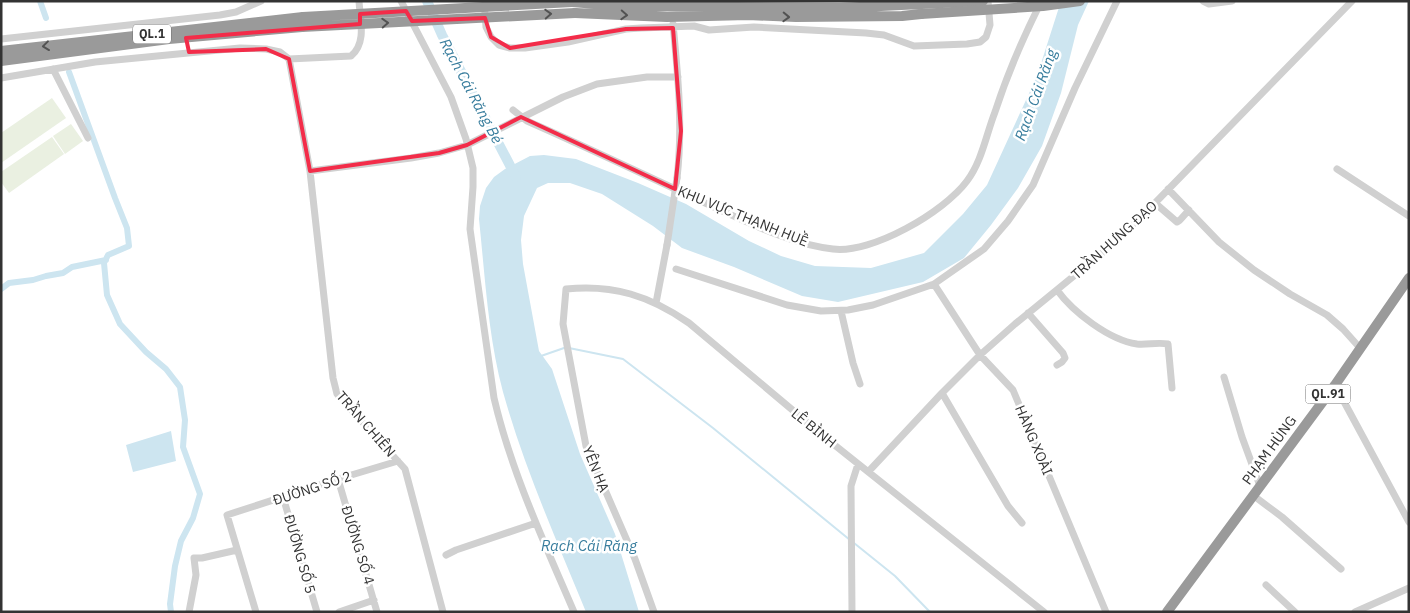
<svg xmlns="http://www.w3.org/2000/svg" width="1410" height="613" viewBox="0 0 1410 613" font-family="'IBM Plex Sans',sans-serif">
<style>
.green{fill:#eaf0e1}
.water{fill:#cde5f0}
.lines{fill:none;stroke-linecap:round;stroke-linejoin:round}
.stream{stroke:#cde5f0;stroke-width:2}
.canal{stroke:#cde5f0;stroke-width:6}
.river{stroke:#cde5f0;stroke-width:10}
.minor{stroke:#d0d0d0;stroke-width:7}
.highway{stroke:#9a9a9a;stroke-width:10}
.minor-bridge{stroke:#d0d0d0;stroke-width:7}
.highway-bridge{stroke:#9a9a9a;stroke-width:10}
.oneway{stroke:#525252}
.marked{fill:none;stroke:#f32c49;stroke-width:4;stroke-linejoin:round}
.labels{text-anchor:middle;stroke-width:5;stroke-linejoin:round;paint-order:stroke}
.shield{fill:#fff;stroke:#707070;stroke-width:1}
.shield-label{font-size:12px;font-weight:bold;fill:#333}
.street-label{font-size:14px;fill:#333;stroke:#fff}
.water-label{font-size:15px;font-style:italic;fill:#387d9d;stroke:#fff}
</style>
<rect width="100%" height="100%" fill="#fff"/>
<path class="green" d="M 52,98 L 66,118 L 1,163 L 1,133 Z
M 71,124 L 83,141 L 65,154 L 53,136 Z
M 52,137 L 64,154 L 9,193 L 1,182 L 1,172 Z"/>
<path class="water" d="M 1061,1 L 1089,1 L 1078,25 L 1061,93 L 1042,146 L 1018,188 L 991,225 L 964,258 L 923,282 L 838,302 L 802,296 L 734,267 L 682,248 L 653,226 L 602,194 L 570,183 L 548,183 L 537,188 L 524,216 L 521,240 L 523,264 L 539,351 L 552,369 L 580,454 L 615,534 L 639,612 L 586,612 C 556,539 524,467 503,392 C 488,336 485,276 479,219 L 480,206 L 486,188 L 494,177 L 505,169 L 530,156 L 544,155 L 576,159 L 638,183 L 686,204 L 749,241 L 781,256 L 815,266 L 871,268 L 924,253 L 963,214 L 987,185 L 1037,76 Z
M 171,431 L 176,461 L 133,472 L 126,445 Z"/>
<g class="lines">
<path class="stream" d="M 569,348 L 623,359 L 713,428 L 850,540
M 541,356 L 564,348
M 854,543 L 895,576 L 930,612"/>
<path class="canal" d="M 40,1 L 46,18
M 69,72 L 115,198 L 127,228 L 129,246 L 108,255 L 104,263 L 107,295 L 120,324 L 146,352 L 166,369 L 180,387 L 185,420 L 183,447 L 200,494 L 193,518 L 181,541 L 175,566 L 170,604 L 171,612
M 1,289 L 9,283 L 33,280 L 46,276 L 63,273 L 72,267 L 106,260"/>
<path class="river" d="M 427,1 L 442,35 L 516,177"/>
<path class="minor" d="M 401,1 L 451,97 L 466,139 L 473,168 L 473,187 L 470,229 L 494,398 C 511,471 544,542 574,612
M 484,1 L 486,27 L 491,37 L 499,45 L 510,48 L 525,48 L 568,42 L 626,29 L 641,28 L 694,26 L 709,30 L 754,27 L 866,33 L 884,35 L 914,46 L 967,44 L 980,42 L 986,37 L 990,25 L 988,1
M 1203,1 L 1209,4 L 1232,1
M 673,24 C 678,76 683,126 677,178
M 1,39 L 220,15 L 236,12 L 261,1
M 289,59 L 310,171
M 53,69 L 88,138
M 1,78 L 95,62 L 240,48 L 266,49 L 280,52 L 289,59 L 351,56 C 367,43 360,19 359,1
M 513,110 L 527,121 C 591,149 653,179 716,208 C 751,224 794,245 833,249 C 872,254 944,212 967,181 C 982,161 986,135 995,112 C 1007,75 1023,38 1040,4
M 1337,169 L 1409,216
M 1168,189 L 1219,242 L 1254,270 L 1290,294 L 1327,315 L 1343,329 L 1360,348
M 1155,203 L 1177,222 L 1180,220 L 1189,210
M 676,269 L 787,305 L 821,311 L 848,310 L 873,305 L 934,284 L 984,249 L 1008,221 L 1033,185 L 1075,88 L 1117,1
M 934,284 L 980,355 L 1013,390 L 1106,612
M 1057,290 C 1073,312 1109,340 1137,344 C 1147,345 1158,342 1168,344 L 1172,388
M 656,303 L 667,245
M 841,311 L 853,363 L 860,384
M 1028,313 L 1063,353 L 1065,358 L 1062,362 L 1057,365
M 1224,377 L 1242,437 L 1260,486
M 1335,385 L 1409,522
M 942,393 L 1008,506 L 1022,523
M 869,471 L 942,393 L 980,355 L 1015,324 L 1113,244 L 1155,203 L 1352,1
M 338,479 L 377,612
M 283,497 L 317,612
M 1258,499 L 1282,517 L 1341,569
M 446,555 L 456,550 L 536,523
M 1266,585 L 1295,612
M 189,612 L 196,575 L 194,558 L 202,558 L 237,550
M 256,612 L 227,515 L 338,479 L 398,461
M 339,612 L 374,600
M 443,612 L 405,469 L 337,394 L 333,378 L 310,171 L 411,158 L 439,153 L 467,145 L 563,97 L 597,84 L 647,77 L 678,77
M 654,612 L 635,559 L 586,446 L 563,324 L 566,289 C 613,284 650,296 689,323 L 827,439 L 1044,612
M 852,612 L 851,486 L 858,464
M 1355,612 L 1409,588"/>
<path class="highway" d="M 572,2 L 621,6 L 840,8 L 983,1
M 575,13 L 667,17 L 748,15 L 796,17 L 902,16 L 921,14
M 1,51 L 303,17
M 1,61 L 169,39 L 302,27
M 1167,612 L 1335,385 L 1409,278"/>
<path class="minor-bridge" d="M 667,245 L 677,178"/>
<path class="highway-bridge" d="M 921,14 L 1043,6 L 1080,1
M 303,17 L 572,2
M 302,27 L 575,13"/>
</g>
<defs><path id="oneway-chevron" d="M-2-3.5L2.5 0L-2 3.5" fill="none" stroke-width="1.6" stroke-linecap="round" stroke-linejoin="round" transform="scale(1.25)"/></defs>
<g class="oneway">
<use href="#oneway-chevron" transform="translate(548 14) rotate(-3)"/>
<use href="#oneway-chevron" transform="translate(624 15) rotate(3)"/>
<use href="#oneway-chevron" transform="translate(786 17) rotate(2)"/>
<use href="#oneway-chevron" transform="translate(385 23) rotate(-3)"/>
<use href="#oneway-chevron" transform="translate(46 46) rotate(173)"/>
</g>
<path class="marked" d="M 406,11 L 412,21 L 485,18 L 491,37 L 510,48 L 626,29 L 673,28 L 681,131 L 675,189 L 521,117 L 467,145 L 439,153 L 310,171 L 289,59 L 266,49 L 189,52 L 186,38 L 360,24 L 360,14 Z"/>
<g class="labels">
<g class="shield">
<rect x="133" y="24.5" width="38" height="19" rx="4"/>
<rect x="1305.5" y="384.5" width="45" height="19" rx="4"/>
</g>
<g class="shield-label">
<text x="152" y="38">QL.1</text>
<text x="1328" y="398">QL.91</text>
</g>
<g class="street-label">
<text transform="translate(743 216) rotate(22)" y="5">KHU VỰC THẠNH HUỀ</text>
<text transform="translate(1114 240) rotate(-42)" y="5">TRẦN HƯNG ĐẠO</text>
<text transform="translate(366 424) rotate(49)" y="5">TRẦN CHIÊN</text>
<text transform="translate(814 428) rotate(39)" y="5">LÊ BÌNH</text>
<text transform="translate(1034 440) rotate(67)" y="5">HÀNG XOÀI</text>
<text transform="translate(1269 450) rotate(-54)" y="5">PHẠM HÙNG</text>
<text transform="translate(596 469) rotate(68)" y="5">YÊN HẠ</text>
<text transform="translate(312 488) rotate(-18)" y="5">ĐƯỜNG SỐ 2</text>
<text transform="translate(358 545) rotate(73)" y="5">ĐƯỜNG SỐ 4</text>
<text transform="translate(300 554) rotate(74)" y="5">ĐƯỜNG SỐ 5</text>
</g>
<g class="water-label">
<text transform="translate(471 91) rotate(62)" y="5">Rạch Cái Răng Bé</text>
<text transform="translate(1036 95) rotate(-70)" y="5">Rạch Cái Răng</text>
<text x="589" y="551">Rạch Cái Răng</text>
</g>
</g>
<rect width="1410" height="613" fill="none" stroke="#333333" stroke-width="5"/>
</svg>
